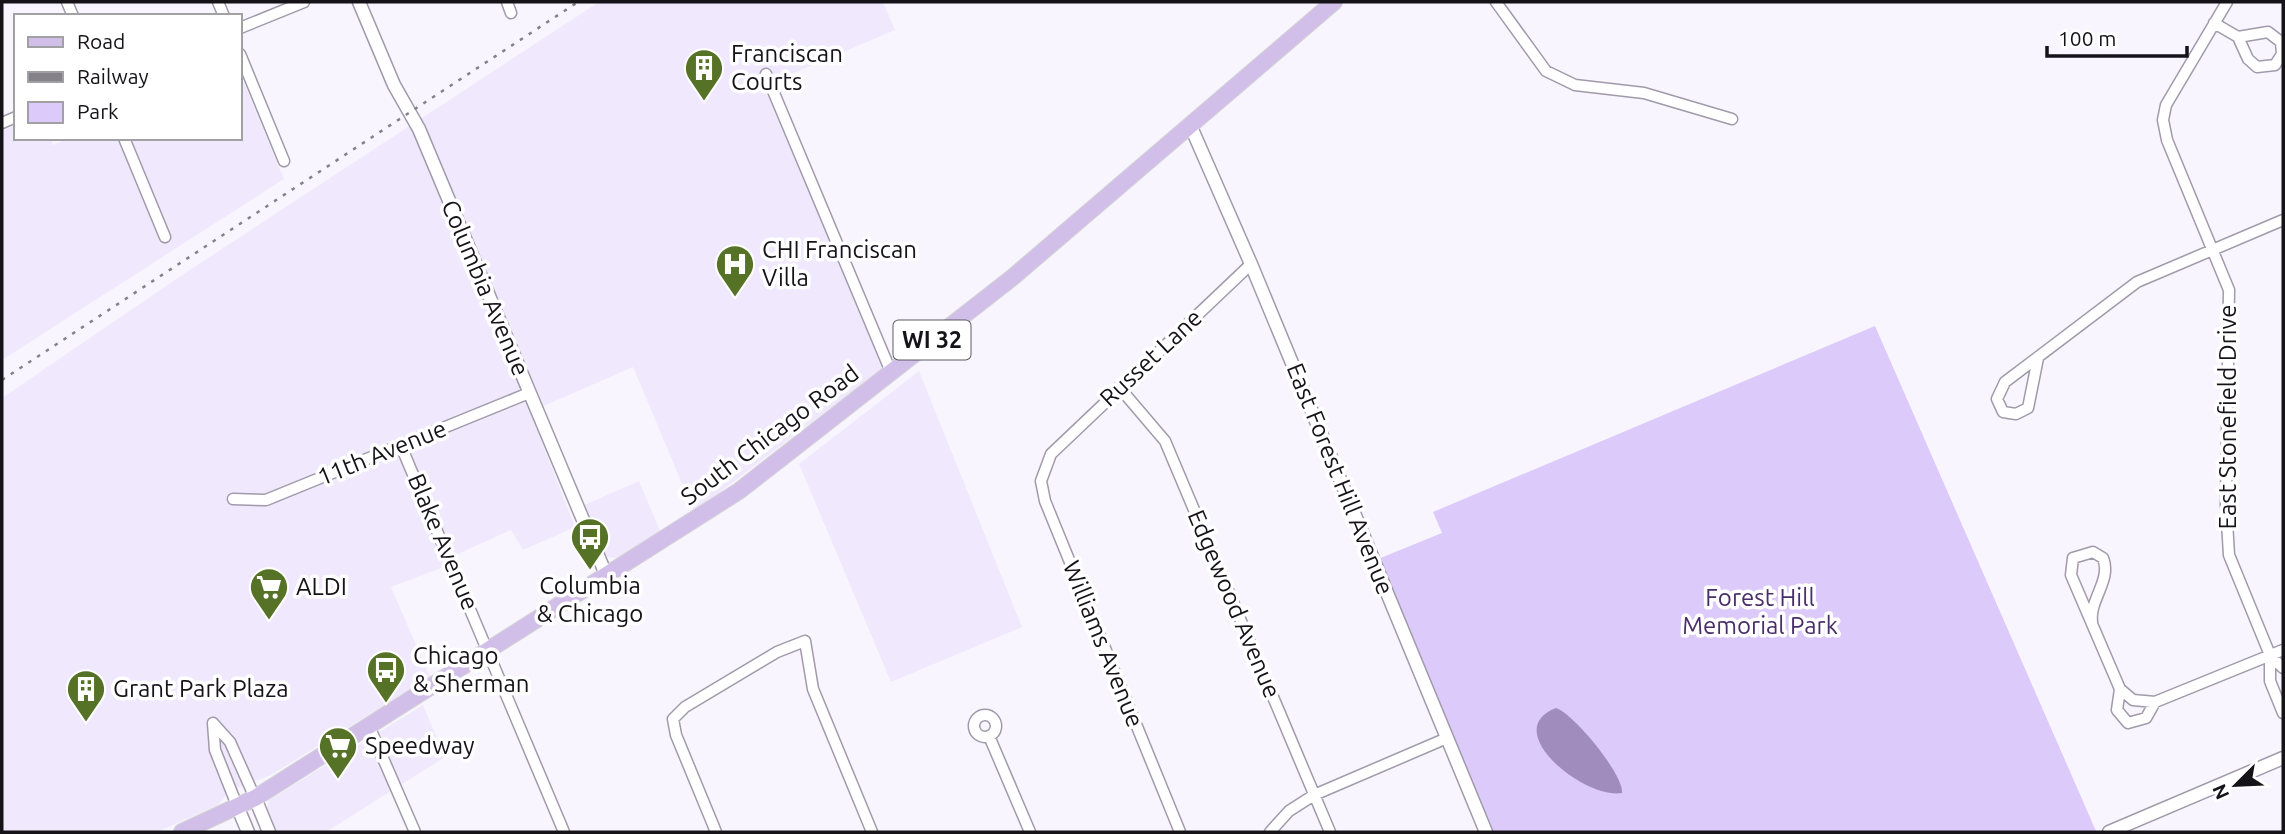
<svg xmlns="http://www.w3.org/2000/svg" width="2285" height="834" viewBox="0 0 2285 834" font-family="Ubuntu,sans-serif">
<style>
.built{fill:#f0e9fd}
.green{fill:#dccafa}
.water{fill:#a08dbd}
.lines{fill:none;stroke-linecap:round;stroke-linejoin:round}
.minor-casing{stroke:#a09aaa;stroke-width:13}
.tertiary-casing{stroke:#a09aaa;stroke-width:15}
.primary-casing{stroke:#d5d4d5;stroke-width:18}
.minor{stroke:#fff;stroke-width:10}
.tertiary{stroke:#fff;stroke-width:12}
.primary{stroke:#d1bfe9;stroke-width:16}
.rail{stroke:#848189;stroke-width:2.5;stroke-dasharray:3.5 7;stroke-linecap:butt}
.labels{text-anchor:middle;stroke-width:7;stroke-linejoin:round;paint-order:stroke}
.shield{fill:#fff;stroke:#5b595d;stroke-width:2}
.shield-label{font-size:23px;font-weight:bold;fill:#151218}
.poi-label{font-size:24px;fill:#151218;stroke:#fff;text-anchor:start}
.street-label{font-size:24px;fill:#151218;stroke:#fff}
.park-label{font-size:24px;fill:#492e6a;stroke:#fff}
</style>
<rect width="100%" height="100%" fill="#f8f5ff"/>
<path class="built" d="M 599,2 L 883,2 L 895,30 L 775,81 L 893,360 L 694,512 L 633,367 L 530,412 L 575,527 L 523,550 L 511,530 L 442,561 L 444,567 L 391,587 L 430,677 L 271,775 L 226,792 L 225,797 L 218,805 L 157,832 L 2,832 L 2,398 L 182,275 Z
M 240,73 L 284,179 L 2,360 L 2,131 L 16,125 L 16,138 L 50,138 L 53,145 L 70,138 L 240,138 Z
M 919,371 L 1022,627 L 891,682 L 799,464 Z
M 639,481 L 661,533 L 620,558 L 607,557 L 582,506 Z
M 423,705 L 445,757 L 326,832 L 275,832 L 266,810 L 269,800 Z"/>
<path class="green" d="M 1875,326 L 2096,831 L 1492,832 L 1378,559 L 1442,533 L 1433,512 Z"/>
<path class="water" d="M 1556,708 C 1574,714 1624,775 1622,793 C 1585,800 1498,730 1556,708 Z"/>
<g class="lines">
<g class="minor-casing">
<path id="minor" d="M 67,2 L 73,16
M 218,2 L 224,16
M 507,2 L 511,13
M 1496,2 L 1546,71 L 1575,85 L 1644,93 L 1732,119
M 2227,2 L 2166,105 L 2163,120 L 2167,140 L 2229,290 L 2226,505 L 2229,555 L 2270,655 L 2270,681 L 2283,713
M 2214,23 L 2238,37
M 240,28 L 304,2
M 2268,32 L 2281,42 L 2282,54 L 2275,65 L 2257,67 L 2248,59 L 2238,37 Z
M 240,54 L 284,161
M 766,74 L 891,372
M 2,123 L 16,117
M 124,138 L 165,237
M 2038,358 L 2028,408 L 2016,414 L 2003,412 L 1997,399 L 2005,382 L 2137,282 L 2283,220
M 1119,387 L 1165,441 L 1330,832
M 401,446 L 564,832
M 233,499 L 266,500 L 529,393
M 2092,622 C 2089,600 2112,580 2103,558 L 2093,552 L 2073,558 L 2071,575 L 2120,689 L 2133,700 L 2155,702 L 2283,650
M 2270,655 L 2283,668
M 2120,689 L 2117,710 L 2128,723 L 2146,718 L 2155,702
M974 726a11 11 0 1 1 22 0a11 11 0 1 1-22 0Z
M 213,723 L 215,750 L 238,808
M 213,723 L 230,742 L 255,798
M 369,726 L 415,832
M 989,736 L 1030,832
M 716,832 L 676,735 L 673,719 L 685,707 L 777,652 L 805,641 L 813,689 L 872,832
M 1180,832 L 1045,501 L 1041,481 L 1051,454 L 1251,264
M 1270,832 L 1289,811 L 1314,795 L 1447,738"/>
</g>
<g class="tertiary-casing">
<path id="tertiary" d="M 359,2 L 394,85 L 419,129 L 607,577
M 1191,127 L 1251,264 L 1486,832
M 255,798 L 269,832
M 238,808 L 248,832
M 2109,832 L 2283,758"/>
</g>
<g class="primary-casing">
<path id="primary" d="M 182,832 L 255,798 L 739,491 L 1013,277 L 1334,2"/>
</g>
<use href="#minor" class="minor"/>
<use href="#tertiary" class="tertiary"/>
<use href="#primary" class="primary"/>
<path class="rail" d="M 2,380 L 578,2"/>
</g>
<defs>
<g id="building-pin" transform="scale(2.0125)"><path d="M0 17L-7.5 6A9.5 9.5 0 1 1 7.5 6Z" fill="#567226" stroke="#fff"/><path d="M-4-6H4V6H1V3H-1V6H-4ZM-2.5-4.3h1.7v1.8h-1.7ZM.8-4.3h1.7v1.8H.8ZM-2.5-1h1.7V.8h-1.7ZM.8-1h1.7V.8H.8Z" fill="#fff"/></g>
<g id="hospital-pin" transform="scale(2.0125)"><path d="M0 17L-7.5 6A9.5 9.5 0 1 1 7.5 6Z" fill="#567226" stroke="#fff"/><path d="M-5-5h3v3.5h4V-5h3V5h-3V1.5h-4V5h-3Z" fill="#fff"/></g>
<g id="bus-pin" transform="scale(2.0125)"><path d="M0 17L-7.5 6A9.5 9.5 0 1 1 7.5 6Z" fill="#567226" stroke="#fff"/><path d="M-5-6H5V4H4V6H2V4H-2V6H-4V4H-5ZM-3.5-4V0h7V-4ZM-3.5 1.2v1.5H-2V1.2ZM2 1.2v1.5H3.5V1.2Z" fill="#fff"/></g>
<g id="supermarket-pin" transform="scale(2.0125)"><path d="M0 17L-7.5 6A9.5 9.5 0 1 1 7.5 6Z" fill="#567226" stroke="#fff"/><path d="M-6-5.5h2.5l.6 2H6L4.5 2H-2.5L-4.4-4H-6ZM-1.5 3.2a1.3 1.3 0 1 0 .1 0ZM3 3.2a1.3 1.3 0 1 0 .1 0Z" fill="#fff"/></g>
</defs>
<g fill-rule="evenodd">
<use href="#building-pin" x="704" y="68"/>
<use href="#hospital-pin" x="735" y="264"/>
<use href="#bus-pin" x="590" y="537"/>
<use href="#supermarket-pin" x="269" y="587"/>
<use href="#bus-pin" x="386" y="670"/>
<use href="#building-pin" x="86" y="689"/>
<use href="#supermarket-pin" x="338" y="746"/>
</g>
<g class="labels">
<rect class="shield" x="893.5" y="320.5" width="77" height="39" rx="5"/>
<g class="shield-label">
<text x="932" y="348">WI 32</text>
</g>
<g class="poi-label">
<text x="731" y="62">Franciscan<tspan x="731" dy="28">Courts</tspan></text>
<text x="762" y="258">CHI Franciscan<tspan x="762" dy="28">Villa</tspan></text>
<text x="590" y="594" text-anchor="middle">Columbia<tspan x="590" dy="28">&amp; Chicago</tspan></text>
<text x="296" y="595">ALDI</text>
<text x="413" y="664">Chicago<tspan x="413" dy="28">&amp; Sherman</tspan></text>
<text x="113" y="697">Grant Park Plaza</text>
<text x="365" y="754">Speedway</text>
</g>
<g class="street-label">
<text transform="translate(485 288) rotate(67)" y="8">Columbia Avenue</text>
<text transform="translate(1151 358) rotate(-43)" y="8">Russet Lane</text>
<text transform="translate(2228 417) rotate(-90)" y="8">East Stonefield Drive</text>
<text transform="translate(770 435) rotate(-37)" y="8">South Chicago Road</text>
<text transform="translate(382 453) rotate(-22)" y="8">11th Avenue</text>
<text transform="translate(1340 479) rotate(68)" y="8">East Forest Hill Avenue</text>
<text transform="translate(443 542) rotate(67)" y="8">Blake Avenue</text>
<text transform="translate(1234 604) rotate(67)" y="8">Edgewood Avenue</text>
<text transform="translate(1103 644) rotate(68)" y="8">Williams Avenue</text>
</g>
<g class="park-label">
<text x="1760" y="606">Forest Hill<tspan x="1760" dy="28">Memorial Park</tspan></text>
</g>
</g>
<rect width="2285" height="834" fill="none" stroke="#151218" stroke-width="7"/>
<rect x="14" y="14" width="228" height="126" fill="#ffffff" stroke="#a1a0a3" stroke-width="2"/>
<rect x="28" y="37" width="35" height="10" fill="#d1bfe9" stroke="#a1a0a3" stroke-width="2"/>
<text x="77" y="49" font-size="21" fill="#151218">Road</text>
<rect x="28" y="72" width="35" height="10" fill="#848189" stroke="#a1a0a3" stroke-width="2"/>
<text x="77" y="84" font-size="21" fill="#151218">Railway</text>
<rect x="28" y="102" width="35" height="21" fill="#dccafa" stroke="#a1a0a3" stroke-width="2"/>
<text x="77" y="119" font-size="21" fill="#151218">Park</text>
<g transform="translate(2236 785) rotate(246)" stroke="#ffffff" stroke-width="5" paint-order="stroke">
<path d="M0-5L12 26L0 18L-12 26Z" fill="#151218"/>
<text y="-10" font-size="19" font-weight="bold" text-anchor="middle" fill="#151218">N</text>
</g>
<path d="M2047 46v10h140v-10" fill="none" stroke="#151218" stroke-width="3.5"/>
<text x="2058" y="46" font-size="21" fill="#151218" stroke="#ffffff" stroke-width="5" paint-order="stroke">100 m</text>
</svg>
